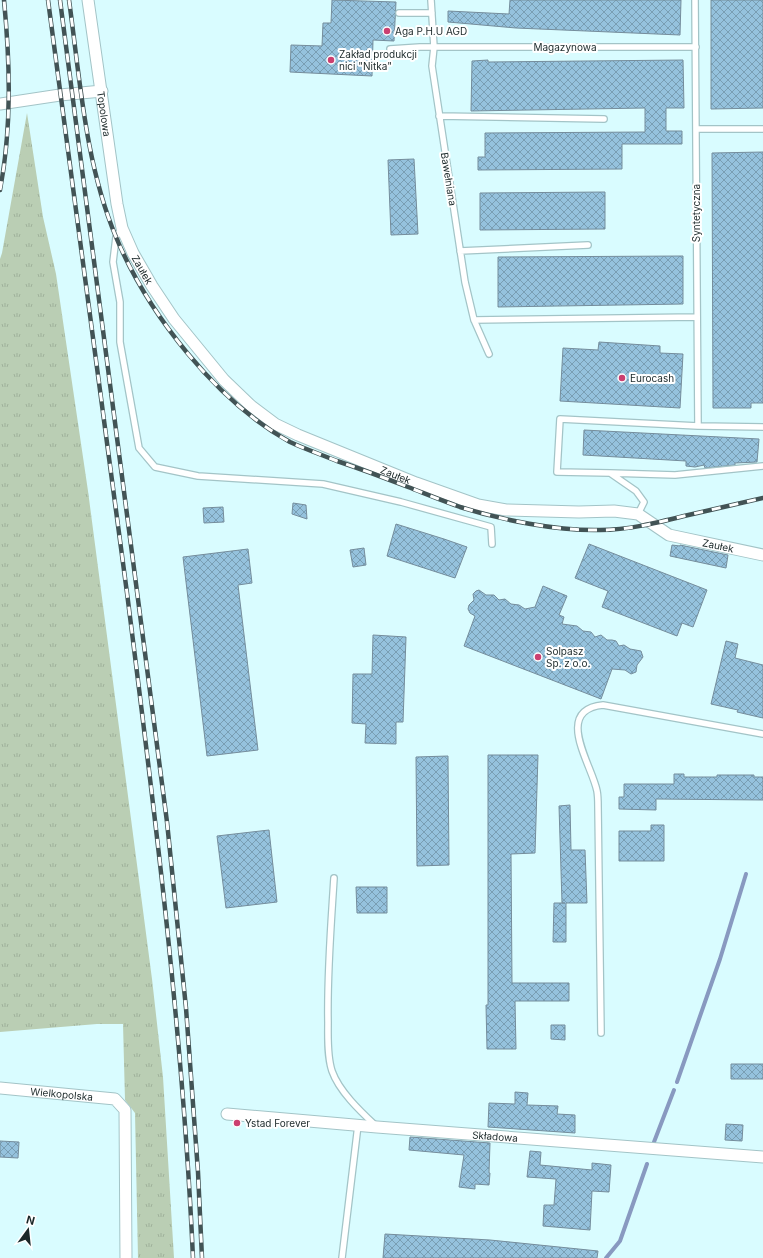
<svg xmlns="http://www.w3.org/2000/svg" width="763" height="1258" viewBox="0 0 763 1258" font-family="Inter,sans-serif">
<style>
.grass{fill:url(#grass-tufts)}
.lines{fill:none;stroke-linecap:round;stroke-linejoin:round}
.stream{stroke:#8899c0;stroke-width:4}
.building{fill:url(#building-cross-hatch);stroke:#758d9c}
.service-casing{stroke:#a3c4c7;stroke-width:8}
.minor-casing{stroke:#a3c4c7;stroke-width:13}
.service{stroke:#fff;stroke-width:5.5}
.minor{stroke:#fff;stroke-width:11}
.rail-casing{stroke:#425355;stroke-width:4.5}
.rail{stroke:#fff;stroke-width:3;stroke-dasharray:9;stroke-linecap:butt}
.poi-dot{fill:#cb3f70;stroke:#fff;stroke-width:1.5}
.labels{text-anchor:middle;stroke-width:4;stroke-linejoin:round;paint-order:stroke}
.poi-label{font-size:10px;fill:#1b2829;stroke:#fff;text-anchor:start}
.street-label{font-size:10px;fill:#1b2829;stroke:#fff}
</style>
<defs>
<pattern id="grass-tufts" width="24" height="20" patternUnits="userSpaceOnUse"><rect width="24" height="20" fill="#baceb4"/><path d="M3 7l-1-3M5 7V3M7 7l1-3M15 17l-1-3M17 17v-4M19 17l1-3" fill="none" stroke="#9fb19b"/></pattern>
<pattern id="building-cross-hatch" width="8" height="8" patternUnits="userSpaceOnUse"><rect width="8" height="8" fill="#95c2dd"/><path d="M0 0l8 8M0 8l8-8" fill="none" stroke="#799eb3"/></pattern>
</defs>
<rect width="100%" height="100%" fill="#d9fcff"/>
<path class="grass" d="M 27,113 L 43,217 L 56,274 L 88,491 L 152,979 L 163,1077 L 174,1258 L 138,1258 L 135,1113 L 125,1100 L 123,1024 L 97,1024 L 0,1032 L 0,1034 L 0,259 L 2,253 Z"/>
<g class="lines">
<path class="stream" d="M 677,1082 L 720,959 L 746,874
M 654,1142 L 674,1090
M 606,1258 L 620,1241 L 647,1164"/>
</g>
<path class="building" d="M 332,0 L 396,2 L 394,41 L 373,40 L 372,76 L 290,72 L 291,45 L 322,46 L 323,23 L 331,23 Z
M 510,0 L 681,0 L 680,35 L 516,28 L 448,22 L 448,11 L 509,14 Z
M 711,0 L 763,0 L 763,108 L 711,109 Z
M 488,60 L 488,62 L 683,60 L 684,108 L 666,108 L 666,131 L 682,131 L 682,144 L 622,144 L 622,169 L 478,170 L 478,157 L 485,157 L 485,133 L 645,132 L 645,108 L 471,111 L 472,61 Z
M 763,152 L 763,403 L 751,403 L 751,408 L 713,408 L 712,153 Z
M 414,159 L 418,234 L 391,235 L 388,160 Z
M 605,192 L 605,229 L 480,230 L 480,193 Z
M 683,256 L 683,304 L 498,307 L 498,257 Z
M 599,342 L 660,346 L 660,353 L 683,354 L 680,408 L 560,401 L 563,348 L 598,350 Z
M 584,430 L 759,439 L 757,462 L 735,463 L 735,465 L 705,468 L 704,465 L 695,467 L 686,466 L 686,461 L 583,455 Z
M 293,503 L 306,505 L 307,519 L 292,514 Z
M 223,507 L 224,522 L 204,523 L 203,508 Z
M 396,524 L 444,539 L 467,547 L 455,578 L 387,556 Z
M 589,544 L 707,590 L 693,627 L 682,623 L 677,636 L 602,607 L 608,591 L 575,578 Z
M 672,545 L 680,546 L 680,545 L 728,555 L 726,568 L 670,556 Z
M 364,548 L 366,565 L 353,567 L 350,550 Z
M 248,549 L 252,583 L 238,585 L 258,750 L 207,756 L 183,557 Z
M 543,586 L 567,596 L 559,615 L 564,617 L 562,624 L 577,626 L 583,631 L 591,632 L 595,637 L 601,635 L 607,640 L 612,640 L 616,641 L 619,646 L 624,645 L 630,649 L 641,651 L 643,657 L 637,665 L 636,672 L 631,674 L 625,670 L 612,669 L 601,699 L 464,646 L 475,616 L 470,613 L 468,609 L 469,605 L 474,600 L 473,594 L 476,591 L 479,590 L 486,595 L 494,595 L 499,600 L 505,599 L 511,604 L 519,605 L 525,609 L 535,607 Z
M 373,635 L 406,637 L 403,722 L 396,722 L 396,744 L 365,743 L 366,724 L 352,723 L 353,674 L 372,674 Z
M 726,641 L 738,644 L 735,658 L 763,665 L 763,718 L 737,712 L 738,710 L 711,704 Z
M 488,755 L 538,755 L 535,853 L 511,854 L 512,983 L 569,983 L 569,1001 L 515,1001 L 516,1049 L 487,1049 L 486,1005 L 488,1005 Z
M 448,756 L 449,865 L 417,866 L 416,757 Z
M 674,774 L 684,774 L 684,777 L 717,777 L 717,775 L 754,775 L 754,777 L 763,777 L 763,800 L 656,799 L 656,810 L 619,809 L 619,797 L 624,797 L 624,784 L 674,784 Z
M 570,805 L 571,850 L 585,850 L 587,903 L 566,903 L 566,942 L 553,942 L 554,903 L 565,903 L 562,903 L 559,806 Z
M 651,825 L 664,825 L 664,861 L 619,861 L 619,831 L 651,831 Z
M 269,830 L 277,902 L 226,908 L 217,836 Z
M 356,887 L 387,887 L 387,913 L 357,913 Z
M 551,1025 L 565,1025 L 565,1040 L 551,1039 Z
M 731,1064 L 763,1064 L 763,1079 L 731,1079 Z
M 515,1092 L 528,1093 L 527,1105 L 558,1106 L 557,1114 L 575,1115 L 575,1133 L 488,1127 L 489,1103 L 515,1104 Z
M 726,1124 L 743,1125 L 742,1141 L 725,1140 Z
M 410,1137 L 490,1143 L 489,1173 L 490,1173 L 489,1185 L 475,1184 L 475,1189 L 459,1187 L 464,1155 L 409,1150 Z
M 0,1141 L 19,1142 L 18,1158 L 0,1157 Z
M 530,1151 L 541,1152 L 540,1165 L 592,1170 L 592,1163 L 611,1165 L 609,1192 L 592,1191 L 590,1230 L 543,1226 L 544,1205 L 554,1205 L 556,1179 L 527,1177 Z
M 385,1234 L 490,1240 L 598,1251 L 597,1258 L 383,1258 Z"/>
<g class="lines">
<g class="service-casing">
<path id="service" d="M 431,0 L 434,47 L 432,66 L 465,282 L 474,320 L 489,354
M 695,0 L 698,426
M 399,13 L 432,13
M 390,49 L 420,47 L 696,47
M 439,116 L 604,119
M 696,129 L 763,129
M 122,228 L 116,237 L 113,262 L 120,302 L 120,342 L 139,448 L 155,467 L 198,476 L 323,484 L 401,502 L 491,527 L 492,544
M 460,251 L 588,245
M 474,320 L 697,317
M 610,473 L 675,475 L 763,466
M 638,514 L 644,502 L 636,491 L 610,473 L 557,472 L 560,419 L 698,426 L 763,427
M 334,878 C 331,926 327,974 328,1022 C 328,1037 327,1056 332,1071 C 339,1091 360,1111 375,1125
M 601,1033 L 598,807 C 598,802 598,796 597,791 C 592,765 553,710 603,705 L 763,734
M 342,1258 L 358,1125"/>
</g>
<g class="minor-casing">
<g id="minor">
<path id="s1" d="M 88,0 L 117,204 L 122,228 L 133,253 L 152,286 L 174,319 L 224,380 L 250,405 L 275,424 L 298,435 L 416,483 L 478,505 L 506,510 L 579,512 L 614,511 L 638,514 L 669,535 L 763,555"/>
<path d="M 0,104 L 60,95 L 102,91"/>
<path id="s2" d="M 0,1088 L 115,1099 L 125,1110 L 126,1258"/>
<path id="s3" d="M 227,1114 L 377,1127 L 763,1157"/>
</g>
</g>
<use href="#service" class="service"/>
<use href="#minor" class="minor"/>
<g class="rail-casing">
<path id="rail" d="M 48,0 C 74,198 101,395 127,593 C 155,814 183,1035 193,1258
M 60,0 L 167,822 L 186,1008 L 198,1172 L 202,1258
M 69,0 C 80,79 85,163 116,237 C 148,314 217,402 290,442 C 305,449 322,455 337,461 C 361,469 385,478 408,487 C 426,494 443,501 460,507 C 502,520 556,531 600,530 C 628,530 656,523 684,516 C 710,510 737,504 763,498
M 0,190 C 12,127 10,63 4,0"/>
</g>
<use href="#rail" class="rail"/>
</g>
<g class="poi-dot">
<circle cx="387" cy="31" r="4"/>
<circle cx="331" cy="60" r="4"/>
<circle cx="622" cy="378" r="4"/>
<circle cx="538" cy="657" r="4"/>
<circle cx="237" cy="1123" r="4"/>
</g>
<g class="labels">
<g class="poi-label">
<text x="395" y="35">Aga P.H.U AGD</text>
<text x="339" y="58">Zakład produkcji<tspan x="339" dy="12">nici "Nitka"</tspan></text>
<text x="630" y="382">Eurocash</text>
<text x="546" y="655">Solpasz<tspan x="546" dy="12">Sp. z o.o.</tspan></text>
<text x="245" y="1127">Ystad Forever</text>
</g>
<g class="street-label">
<text x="565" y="51">Magazynowa</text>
<text dy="4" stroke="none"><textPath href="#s1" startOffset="115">Topolowa</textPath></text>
<text transform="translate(449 179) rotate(81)" y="4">Bawełniana</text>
<text transform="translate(696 213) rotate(-90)" y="4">Syntetyczna</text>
<text dy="4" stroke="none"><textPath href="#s1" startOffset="277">Zaułek</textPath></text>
<text dy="4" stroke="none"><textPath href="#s1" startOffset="613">Zaułek</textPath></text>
<text dy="4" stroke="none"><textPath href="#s1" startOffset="949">Zaułek</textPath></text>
<text dy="4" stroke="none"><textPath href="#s2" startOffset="62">Wielkopolska</textPath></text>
<text dy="4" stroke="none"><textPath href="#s3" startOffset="269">Składowa</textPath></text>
</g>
</g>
<g transform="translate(28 1230) rotate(15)" stroke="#ffffff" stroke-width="3" paint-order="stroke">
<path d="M0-3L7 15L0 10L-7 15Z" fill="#1b2829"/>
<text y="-6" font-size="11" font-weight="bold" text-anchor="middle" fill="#1b2829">N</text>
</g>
</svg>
